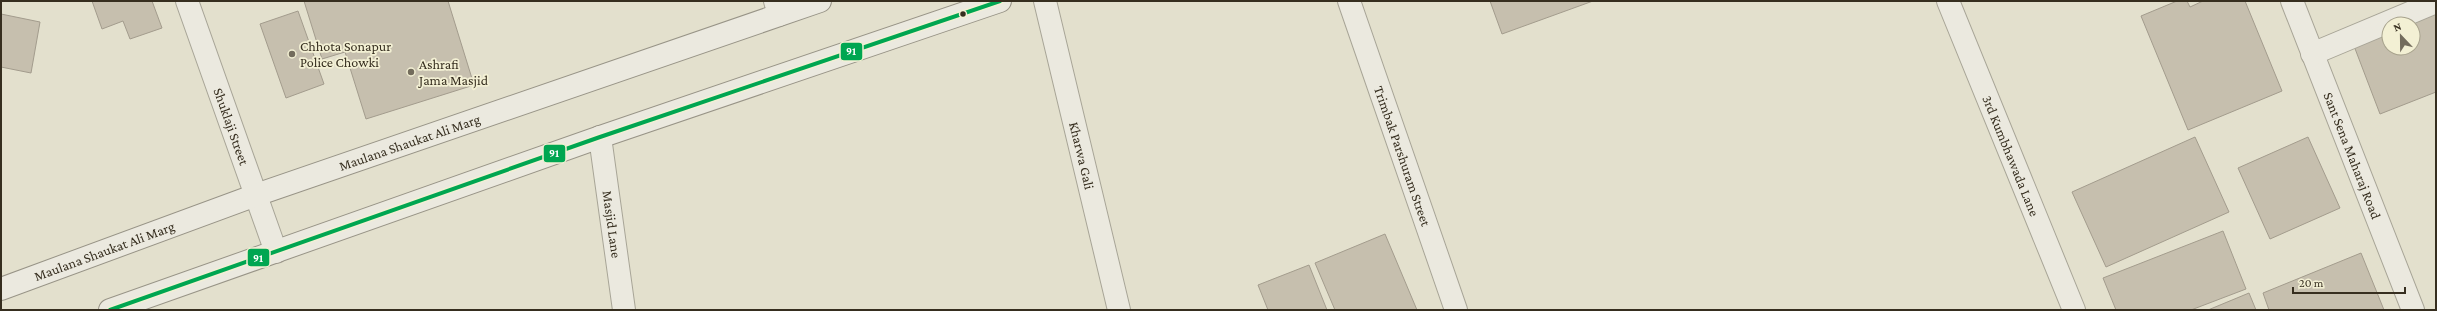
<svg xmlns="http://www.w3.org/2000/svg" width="2437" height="311" viewBox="0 0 2437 311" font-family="'Crimson Pro',serif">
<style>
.building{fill:#c6bfae;stroke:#a39c8d}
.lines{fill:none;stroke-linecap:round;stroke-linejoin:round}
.minor-casing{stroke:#a8a597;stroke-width:24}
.tertiary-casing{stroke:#a8a597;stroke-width:24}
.secondary-casing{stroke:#989487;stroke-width:24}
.minor{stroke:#ebe9df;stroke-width:22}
.tertiary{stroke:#ebe9df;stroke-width:22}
.secondary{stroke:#ebe9df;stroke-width:22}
.bus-1-casing{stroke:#f3f0d4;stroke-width:7}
.bus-1{stroke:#00a651;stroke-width:4}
.bus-dot{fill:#362e1f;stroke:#f3f0d4;stroke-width:1.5}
.poi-dot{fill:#736c5c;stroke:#f3f0d4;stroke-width:1.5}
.labels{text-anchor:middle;stroke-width:3.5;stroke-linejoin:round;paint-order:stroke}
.poi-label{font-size:14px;fill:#362e1f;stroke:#f3f0d4;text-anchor:start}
.street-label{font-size:14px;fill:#362e1f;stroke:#f3f0d4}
.line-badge{stroke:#f3f0d4;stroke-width:1.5}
.badge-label{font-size:11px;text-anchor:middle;font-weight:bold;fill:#fff}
</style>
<rect width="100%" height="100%" fill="#e3e0cd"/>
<path class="building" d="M 92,1 L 152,1 L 162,28 L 130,39 L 123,21 L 102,29 Z
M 304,1 L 448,1 L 474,85 L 366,119 L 345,52 L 322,59 Z
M 1490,1 L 1593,1 L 1502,34 Z
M 2177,1 L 2187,1 L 2190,7 L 2203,1 L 2245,1 L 2282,91 L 2188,130 L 2141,16 Z
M 298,11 L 324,84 L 286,98 L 260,24 Z
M 1,14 L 40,22 L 31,73 L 1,67 Z
M 2436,14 L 2436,92 L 2380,114 L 2354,46 L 2389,33 L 2389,48 L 2413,48 L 2413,24 L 2411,24 Z
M 2195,137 L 2229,212 L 2106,267 L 2072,192 Z
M 2308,137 L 2340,208 L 2270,239 L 2238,168 Z
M 2223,231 L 2246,289 L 2191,310 L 2116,310 L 2103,278 Z
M 1385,234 L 1417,310 L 1335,310 L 1315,263 Z
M 2361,253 L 2384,310 L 2269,310 L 2263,293 Z
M 1309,265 L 1327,310 L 1268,310 L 1258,285 Z
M 2249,293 L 2256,310 L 2208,310 Z"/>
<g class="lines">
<g class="minor-casing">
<g id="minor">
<path d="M 775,1 L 779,15"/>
<path id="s1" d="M 1045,1 L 1119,310"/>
<path id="s2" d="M 1349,1 L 1456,310"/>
<path id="s3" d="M 1948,1 L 2074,310"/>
<path id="s4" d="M 2292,1 L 2413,310"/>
<path d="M 2312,54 L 2436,2"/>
<path id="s5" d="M 600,137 L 624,310"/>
</g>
</g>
<g class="tertiary-casing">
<g id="tertiary">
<path id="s6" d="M 187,1 L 276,252"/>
</g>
</g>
<g class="secondary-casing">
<g id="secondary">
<path id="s7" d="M 1,289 L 256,195 L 820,1"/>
<path d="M 110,310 L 600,137 L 1000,1"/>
</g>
</g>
<use href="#minor" class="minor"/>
<use href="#tertiary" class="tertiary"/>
<use href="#secondary" class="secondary"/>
<g class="bus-1-casing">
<path id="bus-1" d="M 110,310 L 600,137 L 1000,1"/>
</g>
<use href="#bus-1" class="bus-1"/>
</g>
<circle class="bus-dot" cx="963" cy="14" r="3.5"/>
<g class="poi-dot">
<circle cx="292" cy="54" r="4"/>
<circle cx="411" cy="72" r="4"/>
</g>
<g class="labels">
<g class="poi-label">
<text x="300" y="51">Chhota Sonapur<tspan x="300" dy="16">Police Chowki</tspan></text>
<text x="419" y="69">Ashrafi<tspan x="419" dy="16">Jama Masjid</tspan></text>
</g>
<g class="street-label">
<text dy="5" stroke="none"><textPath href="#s6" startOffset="133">Shuklaji Street</textPath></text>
<text dy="5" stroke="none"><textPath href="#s7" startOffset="434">Maulana Shaukat Ali Marg</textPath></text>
<text dy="5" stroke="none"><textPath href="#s1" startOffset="159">Kharwa Gali</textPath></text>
<text dy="5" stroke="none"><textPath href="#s2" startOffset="164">Trimbak Parshuram Street</textPath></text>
<text dy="5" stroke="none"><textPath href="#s3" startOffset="167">3rd Kumbhawada Lane</textPath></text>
<text dy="5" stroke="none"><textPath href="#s4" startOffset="166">Sant Sena Maharaj Road</textPath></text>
<text dy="5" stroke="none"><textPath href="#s5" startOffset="88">Masjid Lane</textPath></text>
<text dy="5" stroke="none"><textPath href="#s7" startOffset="110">Maulana Shaukat Ali Marg</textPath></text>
</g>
</g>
<g class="line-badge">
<rect x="840" y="42" width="23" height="19" rx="4" fill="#00a651"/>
<rect x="543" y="144" width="23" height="19" rx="4" fill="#00a651"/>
<rect x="247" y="248" width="23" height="19" rx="4" fill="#00a651"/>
</g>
<g class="badge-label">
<text x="851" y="55">91</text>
<text x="554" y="157">91</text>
<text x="258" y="262">91</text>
</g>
<rect width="2437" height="311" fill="none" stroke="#362e1f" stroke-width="4"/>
<g transform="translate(2401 36) rotate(338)"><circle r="19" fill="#f3f0d4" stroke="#a7a28c"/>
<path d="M0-3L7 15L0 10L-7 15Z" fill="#736c5c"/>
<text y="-6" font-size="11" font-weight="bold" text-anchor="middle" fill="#362e1f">N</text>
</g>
<path d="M2293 287v6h112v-6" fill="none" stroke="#362e1f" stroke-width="2"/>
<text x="2299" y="287" font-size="12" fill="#362e1f" stroke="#f3f0d4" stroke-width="3" paint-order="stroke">20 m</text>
</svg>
